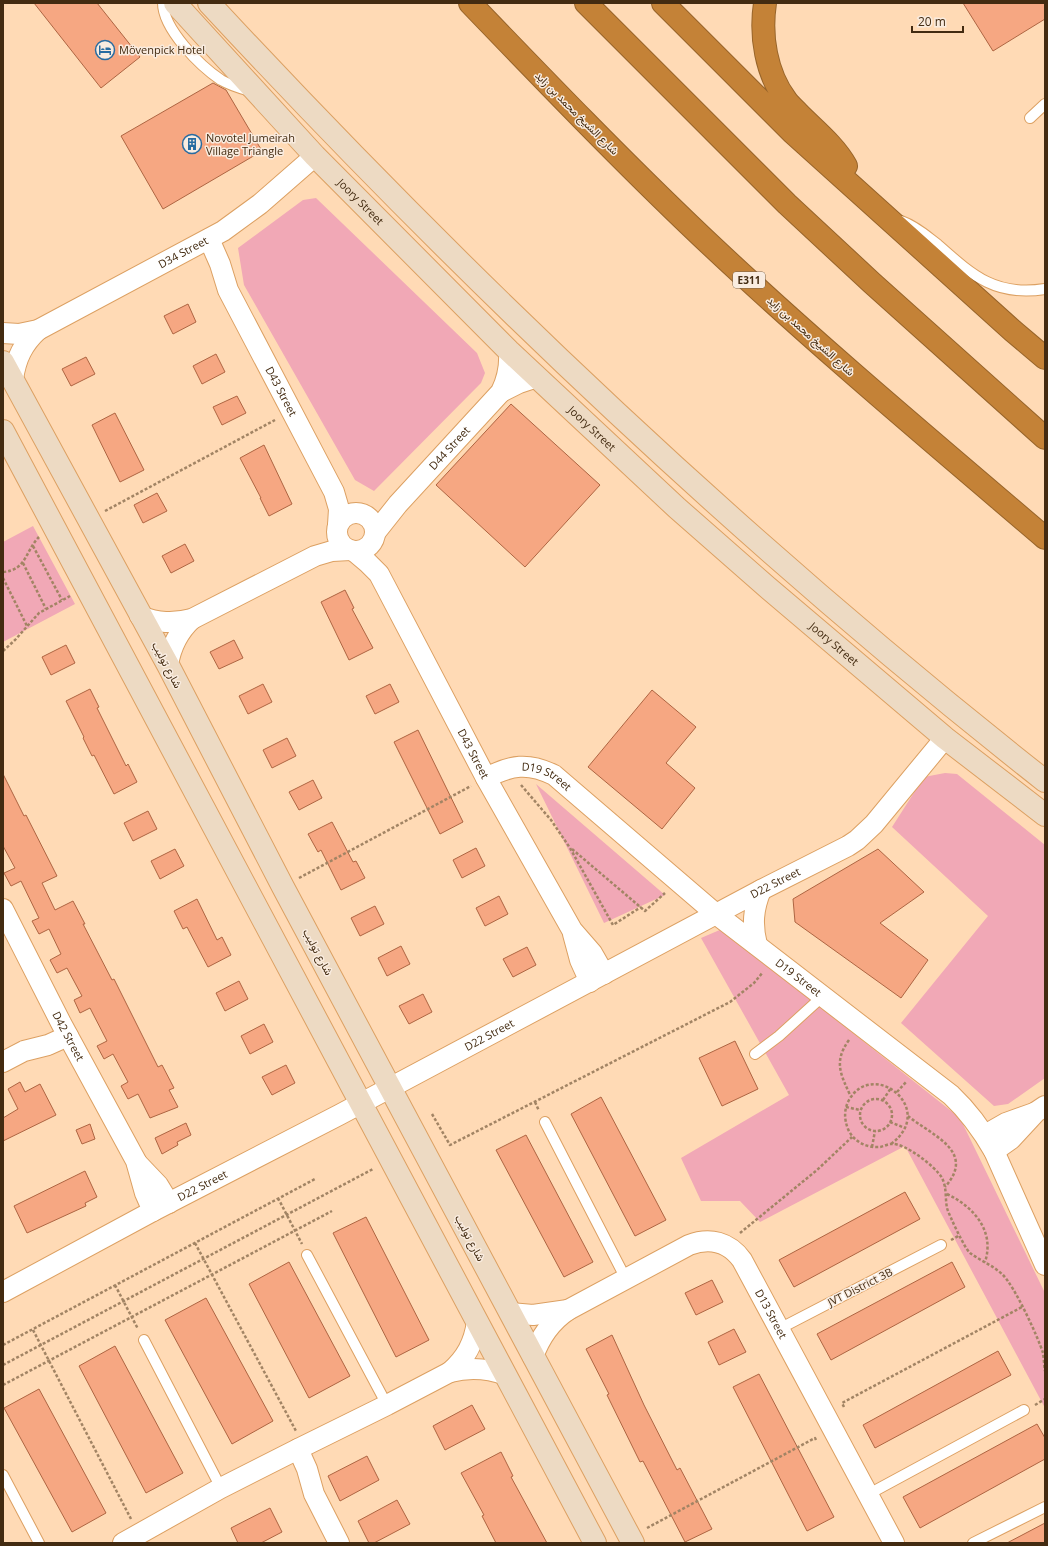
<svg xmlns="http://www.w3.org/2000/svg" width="1048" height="1546" viewBox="0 0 1048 1546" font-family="'Open Sans',Vazirmatn,sans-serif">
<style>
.green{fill:#f1a8b6}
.building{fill:#f6a782;stroke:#ae6542}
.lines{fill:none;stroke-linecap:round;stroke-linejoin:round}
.lane-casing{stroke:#dca062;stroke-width:12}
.street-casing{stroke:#dca062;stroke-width:22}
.secondary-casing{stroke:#dca062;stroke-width:24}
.highway-casing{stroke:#97642a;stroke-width:24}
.path{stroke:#a28464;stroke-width:2.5;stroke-dasharray:3 2;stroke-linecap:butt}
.lane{stroke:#fff;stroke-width:10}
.street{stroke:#fff;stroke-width:20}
.secondary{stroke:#eddac3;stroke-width:22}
.highway{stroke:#c48237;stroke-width:22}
.labels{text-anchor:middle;stroke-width:3;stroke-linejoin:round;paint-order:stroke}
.shield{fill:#f9ece0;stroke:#7a654f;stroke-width:1}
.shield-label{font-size:10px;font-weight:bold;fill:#432b11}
.poi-label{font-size:11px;fill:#432b11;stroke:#f9ece0;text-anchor:start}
.street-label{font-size:11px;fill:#432b11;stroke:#f9ece0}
</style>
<rect width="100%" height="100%" fill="#ffdab5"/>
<path class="green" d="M 316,198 L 477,353 L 485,373 L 481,383 L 374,491 L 355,480 L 244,285 L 238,248 L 303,200 Z
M 33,526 L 75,604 L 3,642 L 3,542 Z
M 945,773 L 957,774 L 1045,845 L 1045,1078 L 1008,1104 L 994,1106 L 901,1023 L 988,916 L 892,827 L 924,777 Z
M 536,784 L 665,895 L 604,923 Z
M 722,929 L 960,1118 L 1045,1293 L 1045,1408 L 905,1146 L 760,1222 L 740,1201 L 701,1201 L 681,1158 L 789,1095 L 701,938 Z"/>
<path class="building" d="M 34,3 L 97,3 L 140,57 L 101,88 Z
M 963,3 L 1045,3 L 1045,19 L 993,51 Z
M 213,83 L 226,90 L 262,151 L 163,209 L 121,136 Z
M 188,304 L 196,322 L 173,334 L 164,316 Z
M 216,354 L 225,372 L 202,384 L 193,366 Z
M 86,357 L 95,374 L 71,386 L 62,369 Z
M 237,396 L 246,413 L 222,425 L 213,407 Z
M 511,404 L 600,485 L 525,567 L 436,485 Z
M 115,413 L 144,470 L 120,482 L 92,425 Z
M 264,445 L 292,504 L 269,516 L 260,498 L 261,498 L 240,458 Z
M 157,493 L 167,511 L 143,523 L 134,505 Z
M 185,544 L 194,561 L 171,573 L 162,556 Z
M 345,590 L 354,608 L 352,609 L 373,648 L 349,660 L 321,602 Z
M 234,640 L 243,658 L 219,669 L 210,652 Z
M 66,645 L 75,663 L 51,675 L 42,657 Z
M 263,684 L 272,702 L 248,714 L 239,696 Z
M 390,684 L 399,702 L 375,714 L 366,696 Z
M 90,689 L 99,707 L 97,708 L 126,766 L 128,764 L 137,782 L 114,794 L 94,755 L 92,756 L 83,738 L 84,737 L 66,701 Z
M 652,690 L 696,727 L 666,763 L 695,788 L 662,829 L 588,767 Z
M 418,730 L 463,822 L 440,834 L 394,742 Z
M 287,738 L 296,756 L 272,768 L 263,750 Z
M 3,774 L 24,816 L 26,815 L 57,876 L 42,883 L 55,910 L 73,901 L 85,924 L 83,924 L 112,980 L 114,979 L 158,1067 L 162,1065 L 174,1088 L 169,1090 L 178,1107 L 150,1118 L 138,1094 L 128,1099 L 121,1086 L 128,1082 L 113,1054 L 104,1059 L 97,1046 L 107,1041 L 90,1008 L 80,1013 L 74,1000 L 82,996 L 67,968 L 57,973 L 50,960 L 61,954 L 49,929 L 39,934 L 32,921 L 39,918 L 21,881 L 11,886 L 4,873 L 15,868 L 3,846 Z
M 313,780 L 322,798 L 299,810 L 289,792 Z
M 148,811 L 157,829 L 133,841 L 124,823 Z
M 332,822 L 353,862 L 356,861 L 365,878 L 341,890 L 321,850 L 318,852 L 308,834 Z
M 476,848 L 485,866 L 462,878 L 453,860 Z
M 175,849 L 184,866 L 160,879 L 151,861 Z
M 878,849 L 924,892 L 880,923 L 928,960 L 901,998 L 795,922 L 793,899 Z
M 499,896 L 508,914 L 485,926 L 476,908 Z
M 197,899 L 217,940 L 222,937 L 231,955 L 208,967 L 187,927 L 183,929 L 174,911 Z
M 375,906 L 384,924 L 360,936 L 351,918 Z
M 401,946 L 410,964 L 387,976 L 378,958 Z
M 527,947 L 536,965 L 513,977 L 503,959 Z
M 239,981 L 248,999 L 225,1011 L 216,993 Z
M 423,994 L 432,1012 L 409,1024 L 399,1006 Z
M 264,1024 L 273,1042 L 250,1054 L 241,1036 Z
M 735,1041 L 758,1089 L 722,1106 L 699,1058 Z
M 286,1065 L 295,1083 L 272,1095 L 262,1077 Z
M 20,1082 L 25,1092 L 40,1084 L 56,1115 L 3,1141 L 3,1118 L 18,1109 L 8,1089 Z
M 601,1097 L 666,1220 L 635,1236 L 571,1114 Z
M 186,1123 L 191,1135 L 177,1142 L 178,1145 L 162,1154 L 155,1138 Z
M 90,1124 L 95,1139 L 82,1144 L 76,1130 Z
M 526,1135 L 593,1262 L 564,1277 L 496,1150 Z
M 85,1171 L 97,1197 L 85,1203 L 86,1206 L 27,1233 L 14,1206 Z
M 905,1192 L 920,1219 L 794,1287 L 779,1260 Z
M 366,1217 L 429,1340 L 396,1357 L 333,1233 Z
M 289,1262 L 350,1376 L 309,1398 L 249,1284 Z
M 952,1262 L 965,1287 L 831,1360 L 817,1334 Z
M 712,1280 L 723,1302 L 696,1315 L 685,1293 Z
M 206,1298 L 273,1421 L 232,1444 L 165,1320 Z
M 734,1329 L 746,1352 L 719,1365 L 708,1342 Z
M 612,1335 L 644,1405 L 677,1470 L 680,1468 L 712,1529 L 685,1542 L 643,1461 L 640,1462 L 607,1395 L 609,1394 L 586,1349 Z
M 115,1346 L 183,1473 L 146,1493 L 79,1366 Z
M 998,1351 L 1011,1375 L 875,1448 L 863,1425 Z
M 759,1374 L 834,1517 L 807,1531 L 733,1387 Z
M 39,1389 L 106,1513 L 72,1532 L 4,1408 Z
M 472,1405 L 485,1429 L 445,1450 L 433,1426 Z
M 1037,1424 L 1045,1438 L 1045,1459 L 920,1528 L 903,1497 Z
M 501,1452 L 513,1476 L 511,1477 L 547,1543 L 496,1543 L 482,1516 L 484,1515 L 461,1473 Z
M 367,1456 L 379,1480 L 340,1501 L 328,1476 Z
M 397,1500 L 410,1524 L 374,1543 L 369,1543 L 358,1521 Z
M 270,1508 L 282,1532 L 261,1543 L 238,1543 L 231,1528 Z
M 1045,1523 L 1045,1543 L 1007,1543 Z"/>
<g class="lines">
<g class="lane-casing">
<path id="lane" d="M 163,3 C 163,29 200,66 221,80 C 230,85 239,88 250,91
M 1030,118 L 1045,104
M 901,221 C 915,226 925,235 937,244 C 972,275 995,297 1045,289
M 755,1054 L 779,1036 L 823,996
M 545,1122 L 626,1279
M 307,1255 L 387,1405
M 779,1329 L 941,1245
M 144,1340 L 221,1488
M 3,1475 L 39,1543
M 867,1495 L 1024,1410
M 973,1543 L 1045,1507"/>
</g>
<g class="street-casing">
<g id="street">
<path id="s1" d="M 209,239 L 220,264 L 228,290 L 334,492 L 339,509 L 338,525"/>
<path id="s2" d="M 3,333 L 19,334 L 38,330 L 223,231 L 260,204 L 315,156"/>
<path d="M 13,379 C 16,358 23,344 38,330"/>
<path d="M 501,392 L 519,383 L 537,377"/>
<circle cx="356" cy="532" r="19"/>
<path id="s3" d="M 375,533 L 398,504 L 501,392 C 508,378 510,366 509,351"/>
<path id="s4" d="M 354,551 L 367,562 L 379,574 L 486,778 L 572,930 L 592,953 L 604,974"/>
<path d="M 140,616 C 158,623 173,624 192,619 L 315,556 L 332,551 L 350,550"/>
<path d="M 168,665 C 171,646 178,632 192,619"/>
<path id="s5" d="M 486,778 C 511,765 528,762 554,775 L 716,914 L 951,1095 C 969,1112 982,1130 994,1151 L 1045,1265"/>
<path id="s6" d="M 3,909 L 61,1023 L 136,1161 L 145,1193 L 153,1211"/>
<path d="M 573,934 L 580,960 L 590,982"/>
<path d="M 757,945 C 752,925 753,909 761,890"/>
<path d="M 3,1062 L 24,1051 L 48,1045 L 68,1036"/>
<path d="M 985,1135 L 1006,1123 L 1034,1113"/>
<path d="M 994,1151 L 1011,1139 L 1036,1112 L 1045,1106"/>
<path d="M 137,1163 L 158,1185 L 169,1203"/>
<path id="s7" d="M 3,1292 L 153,1211 L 339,1115 L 761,890 L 848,846 L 857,840 L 874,824 L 945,738"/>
<path d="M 510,1313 L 533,1315 L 568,1310"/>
<path id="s8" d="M 533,1357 C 540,1337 550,1322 568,1310 L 689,1245 C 710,1237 729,1242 742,1260 L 894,1543"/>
<path d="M 450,1372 C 470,1367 487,1368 506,1375"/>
<path d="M 298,1449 L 307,1469 L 314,1494 L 339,1543"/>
<path d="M 123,1543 L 221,1488 L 298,1449 L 387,1405 L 450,1372 C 466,1358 474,1343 477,1322"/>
</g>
</g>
<g class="secondary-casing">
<g id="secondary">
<path id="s9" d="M 175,3 L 315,156 L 509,351 L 677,508 L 767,587 L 945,738 L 1045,815"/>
<path d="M 209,3 C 468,282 745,545 1045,781"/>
<path d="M 3,362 L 168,665 L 283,887 L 633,1543"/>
<path d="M 3,431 L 595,1543"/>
</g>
</g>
<g class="highway-casing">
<path id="highway" d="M 470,3 C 546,82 622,161 701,236 C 812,341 929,439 1045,538
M 586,3 L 787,204 L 872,283 L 1045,438
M 663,3 L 792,132 L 1013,331 L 1045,358
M 765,3 C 760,36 766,73 786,100 C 789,105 795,109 799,114 C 815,130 835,146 846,166"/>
</g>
<path class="path" d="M 105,511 L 275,420
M 33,546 L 62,600
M 23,563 L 46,609
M 3,572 C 27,570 25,551 39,537
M 3,578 L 27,626
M 3,651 L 15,640 L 39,613 L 70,596
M 521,785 L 551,820 L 570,848 L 613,925 L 641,907
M 572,849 L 645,911 L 665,893
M 299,878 L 471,786
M 849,1040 C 833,1062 841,1075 851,1097
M 897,1092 L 906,1082
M860 1115a16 16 0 1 1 32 0a16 16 0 1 1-32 0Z
M 883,1100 L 891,1088
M 535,1102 L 539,1111
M 846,1107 L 860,1110
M 432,1114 L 450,1145 L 730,1002 L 754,983 L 763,972
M 908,1116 C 931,1135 977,1151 945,1187
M 890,1122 L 905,1128
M 891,1144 C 938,1109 873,1058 849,1100 C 844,1109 844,1119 848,1129 C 853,1141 866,1148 879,1147 C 883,1147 887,1144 891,1144 C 904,1142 936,1167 942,1178 C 947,1188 945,1198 947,1208 C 949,1215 965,1249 970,1253 C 981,1261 994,1266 1003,1275 C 1015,1287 1038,1337 1043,1353 C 1044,1359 1044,1365 1045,1371
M 872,1147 L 875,1131
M 947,1194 C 974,1207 995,1231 985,1262
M 278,1198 L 302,1244
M 740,1233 L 817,1170 L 852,1137
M 951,1240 L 960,1235
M 195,1243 L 296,1431
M 115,1285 L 138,1329
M 33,1330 L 131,1519
M 3,1345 L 315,1179
M 3,1365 L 373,1169
M 3,1385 L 332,1211
M 1035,1405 L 1045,1399
M 844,1407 L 842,1403 L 1022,1307
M 647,1528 L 815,1438 L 816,1440"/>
<use href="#lane" class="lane"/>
<use href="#street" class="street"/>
<use href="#secondary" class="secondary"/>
<use href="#highway" class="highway"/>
</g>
<defs>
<g id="hotel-ring" transform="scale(1)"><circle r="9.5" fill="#f9ece0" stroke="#286ca1" stroke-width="1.5"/><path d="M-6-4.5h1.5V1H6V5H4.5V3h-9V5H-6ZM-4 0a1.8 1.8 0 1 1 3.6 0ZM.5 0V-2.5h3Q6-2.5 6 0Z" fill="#286ca1"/></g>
<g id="building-ring" transform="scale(1)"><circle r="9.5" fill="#f9ece0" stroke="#286ca1" stroke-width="1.5"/><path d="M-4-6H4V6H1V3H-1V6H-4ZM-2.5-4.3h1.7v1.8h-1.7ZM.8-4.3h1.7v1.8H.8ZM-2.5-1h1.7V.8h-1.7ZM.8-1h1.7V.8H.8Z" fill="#286ca1"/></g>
</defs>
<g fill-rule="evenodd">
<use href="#hotel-ring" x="105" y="50"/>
<use href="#building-ring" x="192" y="144"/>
</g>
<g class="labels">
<rect class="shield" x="733" y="272" width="32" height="16" rx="3"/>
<g class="shield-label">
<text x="749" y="284">E311</text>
</g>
<g class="poi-label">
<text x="119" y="54">Mövenpick Hotel</text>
<text x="206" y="142">Novotel Jumeirah<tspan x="206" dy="13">Village Triangle</tspan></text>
</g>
<g class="street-label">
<text transform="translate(577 113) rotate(45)" y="4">شارع الشيخ محمد بن زايد</text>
<text dy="4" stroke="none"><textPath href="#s9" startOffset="272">Joory Street</textPath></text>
<text dy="4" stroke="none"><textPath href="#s2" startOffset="200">D34 Street</textPath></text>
<text transform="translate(811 336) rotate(42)" y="4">شارع الشيخ محمد بن زايد</text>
<text dy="4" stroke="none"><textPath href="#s1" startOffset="169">D43 Street</textPath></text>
<text dy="4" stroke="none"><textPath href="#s9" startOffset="596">Joory Street</textPath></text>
<text dy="4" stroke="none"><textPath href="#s3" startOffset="113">D44 Street</textPath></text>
<text dy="4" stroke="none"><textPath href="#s9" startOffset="920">Joory Street</textPath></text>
<text transform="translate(167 665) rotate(62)" y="4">شارع توليب</text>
<text dy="4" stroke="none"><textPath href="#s4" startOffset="237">D43 Street</textPath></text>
<text dy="4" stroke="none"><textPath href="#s5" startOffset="65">D19 Street</textPath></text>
<text dy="4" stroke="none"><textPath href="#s7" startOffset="874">D22 Street</textPath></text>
<text transform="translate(318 952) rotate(62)" y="4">شارع توليب</text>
<text dy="4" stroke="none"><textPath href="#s5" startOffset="389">D19 Street</textPath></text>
<text dy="4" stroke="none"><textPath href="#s7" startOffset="550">D22 Street</textPath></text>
<text dy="4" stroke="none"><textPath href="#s6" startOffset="143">D42 Street</textPath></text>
<text dy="4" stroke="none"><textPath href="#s7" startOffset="226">D22 Street</textPath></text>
<text transform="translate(470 1238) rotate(62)" y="4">شارع توليب</text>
<text transform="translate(860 1287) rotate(-27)" y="4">JVT District 3B</text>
<text dy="4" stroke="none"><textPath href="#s8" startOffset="318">D13 Street</textPath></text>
</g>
</g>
<rect width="1048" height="1546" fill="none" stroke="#432b11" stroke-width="8"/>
<path d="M912 26v6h51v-6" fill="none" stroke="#432b11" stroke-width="2"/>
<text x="918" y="26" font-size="12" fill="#432b11" stroke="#f9ece0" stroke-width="3" paint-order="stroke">20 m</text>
</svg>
